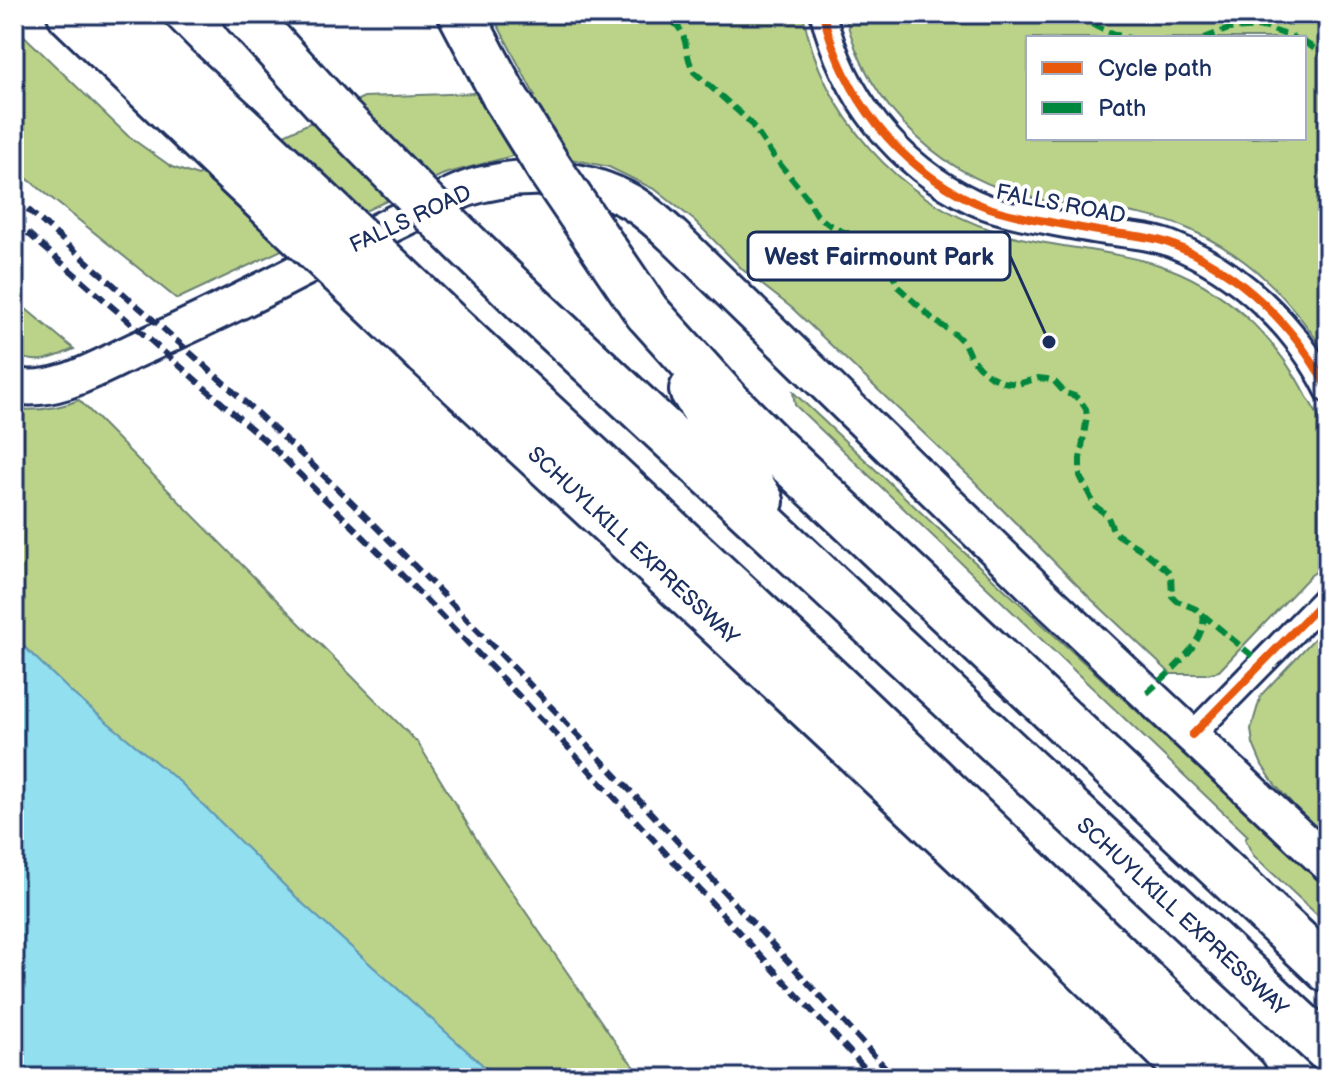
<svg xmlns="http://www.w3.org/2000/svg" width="1342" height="1092" viewBox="0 0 1342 1092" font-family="'Balsamiq Sans',sans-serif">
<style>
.green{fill:#bbd389;stroke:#6b8174;stroke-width:2;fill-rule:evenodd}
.water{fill:#91dfef;stroke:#6299b5;stroke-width:2}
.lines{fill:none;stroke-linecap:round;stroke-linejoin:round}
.street-casing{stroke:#1b2f5e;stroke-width:30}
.secondary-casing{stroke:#1b2f5e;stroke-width:40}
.highway-casing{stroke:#1b2f5e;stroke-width:50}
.street{stroke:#fff;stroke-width:24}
.secondary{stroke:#fff;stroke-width:34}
.highway{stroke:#fff;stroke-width:44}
.rail{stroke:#1b2f5e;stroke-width:6;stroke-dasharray:12 6;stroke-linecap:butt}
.highway-bridge-casing{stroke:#1b2f5e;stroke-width:50;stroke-linecap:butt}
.highway-bridge{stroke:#fff;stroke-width:44}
.quiet{stroke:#00873e;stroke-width:6;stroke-dasharray:12 6;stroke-linecap:butt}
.cycleway-casing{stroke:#fff;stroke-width:13}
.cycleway{stroke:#e8590c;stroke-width:8}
.labels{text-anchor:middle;stroke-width:8;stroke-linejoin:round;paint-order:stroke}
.street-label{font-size:22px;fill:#1b2f5e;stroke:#fff}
.leader{fill:none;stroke:#1b2f5e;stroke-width:3}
.callout-dot{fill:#1b2f5e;stroke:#fff;stroke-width:3}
.callout{fill:#fff;stroke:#1b2f5e;stroke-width:3}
.callout-label{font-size:24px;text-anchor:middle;font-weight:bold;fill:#1b2f5e}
</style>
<rect width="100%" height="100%" fill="#fff"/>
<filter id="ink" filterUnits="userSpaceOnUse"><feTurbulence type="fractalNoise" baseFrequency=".0125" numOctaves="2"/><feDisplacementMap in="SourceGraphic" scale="16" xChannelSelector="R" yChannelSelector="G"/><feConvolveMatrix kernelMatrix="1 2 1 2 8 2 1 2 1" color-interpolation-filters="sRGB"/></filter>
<g filter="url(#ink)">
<path class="green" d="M 492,14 L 803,14 C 822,114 898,200 995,231 C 1048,248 1104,248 1156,264 C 1224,285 1275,337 1307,397 C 1314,409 1323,422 1327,435 C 1330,446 1328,460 1328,472 C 1328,502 1328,532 1328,563 L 1310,576 L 1219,671 L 1206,674 L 1171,674 L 1089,597 L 973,480 L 792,308 L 743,270 L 695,221 L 656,190 L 609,167 L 552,155 L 516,155 L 444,174 L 177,299 L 14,168 L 14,26 L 128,136 L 172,167 L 198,176 L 364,97 L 476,93 L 535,96 Z
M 845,14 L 1328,14 L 1328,356 C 1290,300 1255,259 1191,230 C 1145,209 1092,209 1042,200 C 947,183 867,109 845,14 ZM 1304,38 L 1304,138 L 1028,138 L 1028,38 Z
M 14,299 L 74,349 C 54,358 34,367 14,353 Z
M 793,392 L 929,520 L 1328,887 L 1328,925 L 1253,855 L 1245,839 L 1248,836 L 795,405 Z
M 79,400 L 418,743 L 485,853 L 622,1052 L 644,1078 L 497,1078 L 303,904 L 181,783 L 73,694 L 14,637 L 14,409 C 37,411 58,409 79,400 Z
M 1328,624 L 1328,839 L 1311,824 L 1276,786 L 1262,765 L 1253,744 L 1251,729 L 1261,695 Z"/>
<path class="water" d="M 14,637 L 73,694 L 181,783 L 303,904 L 497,1078 L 14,1078 Z"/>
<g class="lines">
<g class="street-casing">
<path id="street" d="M 823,14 C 844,97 896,165 974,202 C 996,212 1021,217 1045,221 C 1065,225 1085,229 1105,232 C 1127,235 1150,236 1171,244 C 1238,270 1296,326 1328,390
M 1192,735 L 1328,596"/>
</g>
<g class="secondary-casing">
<path id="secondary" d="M 14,386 C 56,394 97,368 134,351 C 196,323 258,293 319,261 C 355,243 391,224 428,207 C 446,198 464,188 484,184 C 532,172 587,177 631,202 C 646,211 660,224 673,236 L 1039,592 L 1328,864"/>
</g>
<g class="highway-casing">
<path id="highway" d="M 70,14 L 226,164
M 123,14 L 174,66 L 262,147
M 245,14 L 334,112
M 461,14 L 505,97
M 528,304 L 1328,1050
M 647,312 L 729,403 L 774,448 L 1328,970
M 461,336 L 835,685 L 1245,1078
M 426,353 C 685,592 945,830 1196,1078
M 692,390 L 761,501"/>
</g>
<use href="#street" class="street"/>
<use href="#secondary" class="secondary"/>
<use href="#highway" class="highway"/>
<path class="rail" d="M 14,197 C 131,301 251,403 362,513 C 546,696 720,887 895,1078
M 14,221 L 269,444 L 401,574 L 552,730 L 874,1078"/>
<g class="highway-bridge-casing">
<path id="highway-bridge" d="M 505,97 L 551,171 L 647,312
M 334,112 L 430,209 L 528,304
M 262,147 L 461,336
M 226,164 L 426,353"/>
</g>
<use href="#highway-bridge" class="highway-bridge"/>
<path class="quiet" d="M 657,14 C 693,25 681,49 694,72 L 750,122 L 771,153 L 805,195 L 817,215 L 828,224 L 841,231 L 872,240 L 879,246 L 890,266 L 897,286 L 934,320 L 956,335 L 964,343 L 970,356 L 979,367 L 990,376 L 1003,382 L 1018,384 L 1038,378 L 1047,379 L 1054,381 L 1065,393 L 1075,396 L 1082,403 L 1086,409 L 1087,417 L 1080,459 L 1080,476 L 1095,506 L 1107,515 L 1113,530 L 1118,535 L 1145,552 L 1167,570 L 1171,575 L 1172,596 L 1177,601 L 1196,609 L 1261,663
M 1077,14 C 1091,26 1112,35 1130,38
M 1204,38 L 1229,29 L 1264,27 L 1295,38
M 1304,42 L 1328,57
M 1147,693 C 1166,675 1208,643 1203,614"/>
<g class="cycleway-casing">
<path id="cycleway" d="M 823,14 C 844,97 896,165 974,202 C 996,212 1021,217 1045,221 C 1065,225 1085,229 1105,232 C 1127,235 1150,236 1171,244 C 1238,270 1296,326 1328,390
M 1192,735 L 1328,596"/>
</g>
<use href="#cycleway" class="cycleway"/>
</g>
</g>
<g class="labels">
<g class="street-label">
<text transform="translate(1061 203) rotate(11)" y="8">FALLS ROAD</text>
<text transform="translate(410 218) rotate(-25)" y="8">FALLS ROAD</text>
<text transform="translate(634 545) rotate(43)" y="8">SCHUYLKILL EXPRESSWAY</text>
<text transform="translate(1183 916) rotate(43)" y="8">SCHUYLKILL EXPRESSWAY</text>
</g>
</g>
<path class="leader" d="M1049 342L1010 256"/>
<circle class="callout-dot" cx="1049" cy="342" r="8"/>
<rect class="callout" x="748" y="232" width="262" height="48" rx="8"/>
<g class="callout-label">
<text x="879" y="265">West Fairmount Park</text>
</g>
<rect width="1342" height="1092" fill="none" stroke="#fff" stroke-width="48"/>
<rect x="24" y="24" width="1294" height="1044" fill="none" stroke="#1b2f5e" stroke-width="3" filter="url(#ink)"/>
<rect x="1026" y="36" width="280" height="104" fill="#ffffff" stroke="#a4acbf" stroke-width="2"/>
<rect x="1042" y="62" width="40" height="12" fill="#e8590c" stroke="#a4acbf" stroke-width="2"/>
<text x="1098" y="76" font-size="24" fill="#1b2f5e">Cycle path</text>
<rect x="1042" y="102" width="40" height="12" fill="#00873e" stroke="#a4acbf" stroke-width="2"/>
<text x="1098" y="116" font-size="24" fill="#1b2f5e">Path</text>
</svg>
